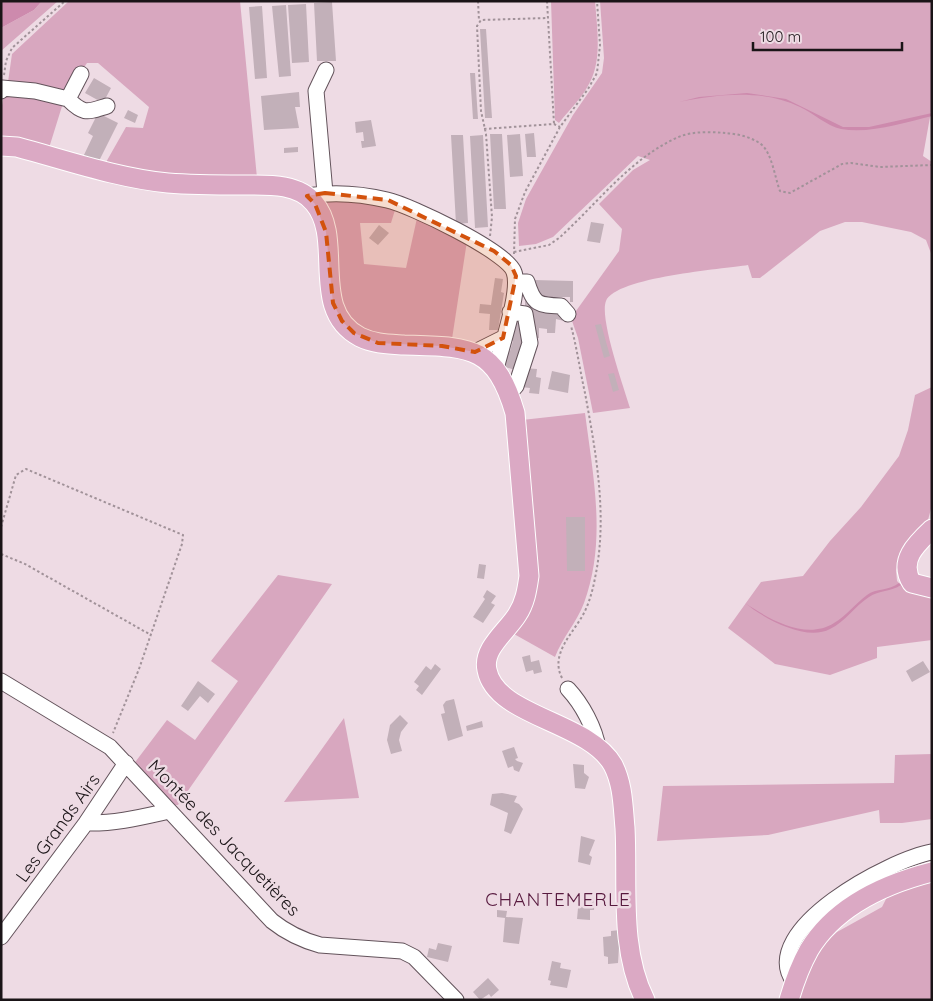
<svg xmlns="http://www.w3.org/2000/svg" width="933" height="1001" viewBox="0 0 933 1001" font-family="Quicksand,sans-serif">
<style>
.green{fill:#d8a7bf}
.water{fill:#cd8aad}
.building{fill:#c2b0b9}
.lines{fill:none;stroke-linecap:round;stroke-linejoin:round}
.minor-casing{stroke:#63535b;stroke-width:17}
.major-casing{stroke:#fff;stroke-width:21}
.path{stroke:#a19299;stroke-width:2;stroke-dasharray:2.5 2.5;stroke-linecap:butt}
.minor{stroke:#fff;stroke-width:15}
.major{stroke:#dba9c4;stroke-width:19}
.marked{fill:#d3520d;fill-opacity:0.2;stroke:#d3520d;stroke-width:4;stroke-dasharray:10 6;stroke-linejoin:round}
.labels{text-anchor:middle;stroke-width:5;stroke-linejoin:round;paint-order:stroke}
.street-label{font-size:18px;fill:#1a1417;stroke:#eedbe4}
.neighbourhood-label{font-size:19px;letter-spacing:1px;fill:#581a3f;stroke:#eedbe4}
</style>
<rect width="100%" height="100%" fill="#eedbe4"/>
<path class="green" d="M 42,1 L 58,1 L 1,51 L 1,28 L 34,10 Z
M 69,1 L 240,1 L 257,178 L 171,178 L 105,164 L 126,127 L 143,128 L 149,107 L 98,63 L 87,63 L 66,94 L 8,82 L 12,54 Z
M 551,1 L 595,1 C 597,27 602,59 590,82 C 583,97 569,110 559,123 L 555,120 Z
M 600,1 L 932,1 L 932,106 L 923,156 L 932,162 L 932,256 L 926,240 L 911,232 L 862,222 L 845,222 L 820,231 L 760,278 L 752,278 L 748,265 C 723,269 616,277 606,301 C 599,318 624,388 630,408 L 593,413 L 578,338 L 571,318 L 619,251 L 622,229 L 599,204 L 633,170 L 650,160 L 638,156 L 553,237 L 536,244 L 519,246 L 518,223 L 526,199 L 573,115 L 602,73 L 604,58 Z
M 4,94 L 63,103 L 49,148 L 1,139 L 1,111 Z
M 322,199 L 367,200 L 395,210 L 391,223 L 360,223 L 364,264 L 406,268 L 417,218 L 467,241 L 452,339 L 372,335 L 345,314 Z
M 932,387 L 932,505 L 928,520 L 905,544 L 896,570 L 897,581 L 907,591 L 932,593 L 932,640 L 877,647 L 877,658 L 830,675 L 775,664 L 728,628 L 761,582 L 803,576 L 830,541 L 861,507 L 899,456 L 908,430 L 915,395 Z
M 585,413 C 593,476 607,541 584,603 C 577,622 562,638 555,657 L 514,634 L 530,608 L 522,420 Z
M 278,575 L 332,584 L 178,805 L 171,805 L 133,765 L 167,720 L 195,740 L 238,681 L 211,661 Z
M 344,718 L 359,798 L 284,802 Z
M 932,754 L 932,819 L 902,823 L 880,823 L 879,810 L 768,835 L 657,841 L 663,786 L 894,783 L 895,755 Z
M 932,880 L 932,1000 L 798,1000 L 810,966 L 824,944 L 837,932 L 882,907 L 889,893 Z"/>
<path class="water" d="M 1,1 L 42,1 L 34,10 L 1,28 Z
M 747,93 L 786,99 L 843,127 L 869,127 L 932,113 L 932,116 C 903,123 870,134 841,129 C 827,126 813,113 800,107 C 763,89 718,94 679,102 L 699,97 Z
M 899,583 L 901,585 C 891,592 879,590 869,597 C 855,606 845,622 830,629 C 806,642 763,618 745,603 C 769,619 806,641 834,623 C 846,616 855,604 867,595 C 876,588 889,591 899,583 Z"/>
<path class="building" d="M 332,2 L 336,61 L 317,61 L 314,3 Z
M 306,4 L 309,62 L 292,63 L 288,5 Z
M 286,5 L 291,76 L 279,77 L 272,6 Z
M 262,6 L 267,78 L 255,79 L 249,7 Z
M 480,29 L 486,29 L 492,118 L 485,118 Z
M 470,73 L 475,73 L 478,119 L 473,119 Z
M 94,78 L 111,88 L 103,103 L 85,93 Z
M 299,92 L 300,107 L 295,107 L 299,128 L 264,130 L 261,96 Z
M 128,110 L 138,115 L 135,123 L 124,118 Z
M 98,113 L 118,123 L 99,161 L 83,157 L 93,136 L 88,133 Z
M 371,120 L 376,146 L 362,148 L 361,141 L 364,141 L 363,132 L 356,133 L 355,122 Z
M 534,133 L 536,157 L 527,157 L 525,134 Z
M 490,134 L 502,134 L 506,209 L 494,209 Z
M 520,134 L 523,176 L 510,177 L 507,135 Z
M 451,135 L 463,135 L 468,223 L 456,224 Z
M 483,135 L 488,227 L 475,228 L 470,136 Z
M 298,147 L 298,152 L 284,153 L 284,148 Z
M 591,222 L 604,224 L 600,243 L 587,241 Z
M 379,225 L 389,233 L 378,245 L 369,238 Z
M 495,278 L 503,279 L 501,292 L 504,293 L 498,330 L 489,330 L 490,314 L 479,313 L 480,304 L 491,305 Z
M 534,280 L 573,281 L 573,302 L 570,302 L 570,297 L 535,297 Z
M 525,298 L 559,308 L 564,321 L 556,319 L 555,333 L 547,333 L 547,329 L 539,328 L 539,338 L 532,339 L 530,308 L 525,308 Z
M 518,322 L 524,323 L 526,332 L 515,370 L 502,366 L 505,349 L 510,351 L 513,341 L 508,339 L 511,324 Z
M 601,324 L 610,356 L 604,358 L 595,325 Z
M 523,368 L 537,369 L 536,377 L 541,378 L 539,394 L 529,393 L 530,388 L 521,387 Z
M 552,371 L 570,375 L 568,393 L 548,389 Z
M 614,373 L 619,390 L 613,392 L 608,374 Z
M 566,517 L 585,517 L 585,571 L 567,571 Z
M 479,564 L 486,565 L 484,579 L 477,578 Z
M 487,590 L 496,596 L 491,603 L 495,605 L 483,623 L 473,617 L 485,599 L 483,597 Z
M 530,655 L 531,662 L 539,660 L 542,672 L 534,674 L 533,670 L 526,672 L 522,657 Z
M 923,661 L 930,672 L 912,682 L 906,671 Z
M 435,664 L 441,669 L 422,695 L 416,690 L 419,686 L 414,682 L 426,666 L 431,670 Z
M 198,681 L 215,694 L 208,703 L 200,696 L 188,711 L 181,706 Z
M 454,699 L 463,736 L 448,741 L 441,714 L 445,713 L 443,705 L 446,701 Z
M 400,715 L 408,723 L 401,732 L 399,740 L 402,751 L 391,754 L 387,740 L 390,725 Z
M 482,721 L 483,727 L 467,731 L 466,726 Z
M 514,747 L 518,758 L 515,759 L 517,761 L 523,763 L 519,772 L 514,770 L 513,766 L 508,768 L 502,751 Z
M 573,764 L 584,765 L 584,773 L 589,777 L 585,789 L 575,788 Z
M 502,793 L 517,796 L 514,802 L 519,804 L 523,809 L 511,834 L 504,831 L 508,813 L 490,805 L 492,794 Z
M 581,836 L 595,840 L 589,855 L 592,857 L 590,865 L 578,862 Z
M 579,897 L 595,898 L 594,910 L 590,910 L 590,920 L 577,919 Z
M 497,910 L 507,911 L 506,917 L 523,918 L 519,944 L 503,942 L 505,918 L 497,917 Z
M 620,930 L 618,963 L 608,964 L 608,957 L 604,956 L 603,937 L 611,936 L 611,931 Z
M 438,943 L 452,946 L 448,962 L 427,957 L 429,948 L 436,950 Z
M 552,961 L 561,963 L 560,968 L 571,970 L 567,988 L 550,985 L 551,981 L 548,980 Z
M 488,978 L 499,990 L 491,997 L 489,994 L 480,1000 L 473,992 Z"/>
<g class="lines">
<g class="minor-casing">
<path id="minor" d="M 1,91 L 2,88 L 35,91 L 68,99 L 81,74
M 68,99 C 84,115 87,112 107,106
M 325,193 L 316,91 L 326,70
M 307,196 C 332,192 362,194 387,200 C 410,205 508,252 514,272 C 521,291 501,347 496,369
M 516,282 L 527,282 C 534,305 538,305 561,306 L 568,314
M 475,352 L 503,338
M 509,394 L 516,386 L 530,343 L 525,314 L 510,312
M 1,681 L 110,747 L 272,921 C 287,933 302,940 320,945 L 402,951 L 414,957 L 456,1000
M 568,689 C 582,704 595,728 598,748
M 86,823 C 114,824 142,817 169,811
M 1,937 L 86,823 L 126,763
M 794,982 C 756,930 891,859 932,852"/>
</g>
<g class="major-casing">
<path id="major" d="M 1,146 L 17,147 C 66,160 117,178 168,183 C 193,185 218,185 243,185 C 267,185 298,183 314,203 C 345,239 308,310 360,337 C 374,344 389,344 404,345 C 468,347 495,344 515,413 L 529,576 C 527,590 525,603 517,615 C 507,631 482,649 487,670 C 496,717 588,721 613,765 C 623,784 623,807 625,828 C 628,884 619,948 645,1000
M 932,529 C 916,544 898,561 912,583 L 932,588
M 789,1000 C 794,983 800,966 809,950 C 835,907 885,884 932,872"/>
</g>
<path class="path" d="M 478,1 L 479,21
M 547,1 L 554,124
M 4,75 L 6,61 L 12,48 L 65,1
M 484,129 L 554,124 L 560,127
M 490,236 L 492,217 L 486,134 L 481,111 L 477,26 L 481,20 L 547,18
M 514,252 L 549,245 L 559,238 C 597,204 632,156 681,136 C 695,131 712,132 726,133 C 738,134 752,137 762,145 C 772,154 775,178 780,191 L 790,193 L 842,164 L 851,163 L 880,167 L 932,165
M 514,254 L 515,219 L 525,192 L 560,127 L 588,89 L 597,73 L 600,45 L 597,1
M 1,527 L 16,475 L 26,469 L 183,535 L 182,544 L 139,669 L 113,733
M 1,554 L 25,564 L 151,635
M 562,678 C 549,653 575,632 585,611 C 590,600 593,589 595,578 C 608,517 596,453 585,393 C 580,371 577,348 571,326"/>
<use href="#minor" class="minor"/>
<use href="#major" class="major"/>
</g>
<path class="marked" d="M 325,193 L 388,200 L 494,251 L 511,265 L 516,276 L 503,338 L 475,352 L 442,346 L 378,343 L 354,333 L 342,321 L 333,303 L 326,232 L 315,204 L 307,196 Z"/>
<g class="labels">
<g class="street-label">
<text transform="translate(58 828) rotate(-54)" y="6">Les Grands Airs</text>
<text transform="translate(224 838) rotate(46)" y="6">Montée des Jacquetières</text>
</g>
<g class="neighbourhood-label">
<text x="558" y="906">CHANTEMERLE</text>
</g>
</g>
<rect width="933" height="1001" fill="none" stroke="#1a1417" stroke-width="5"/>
<path d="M753 42v8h149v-8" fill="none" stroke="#1a1417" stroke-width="2.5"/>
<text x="760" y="42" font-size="15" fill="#1a1417" stroke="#eedbe4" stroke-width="4" paint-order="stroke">100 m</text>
</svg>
